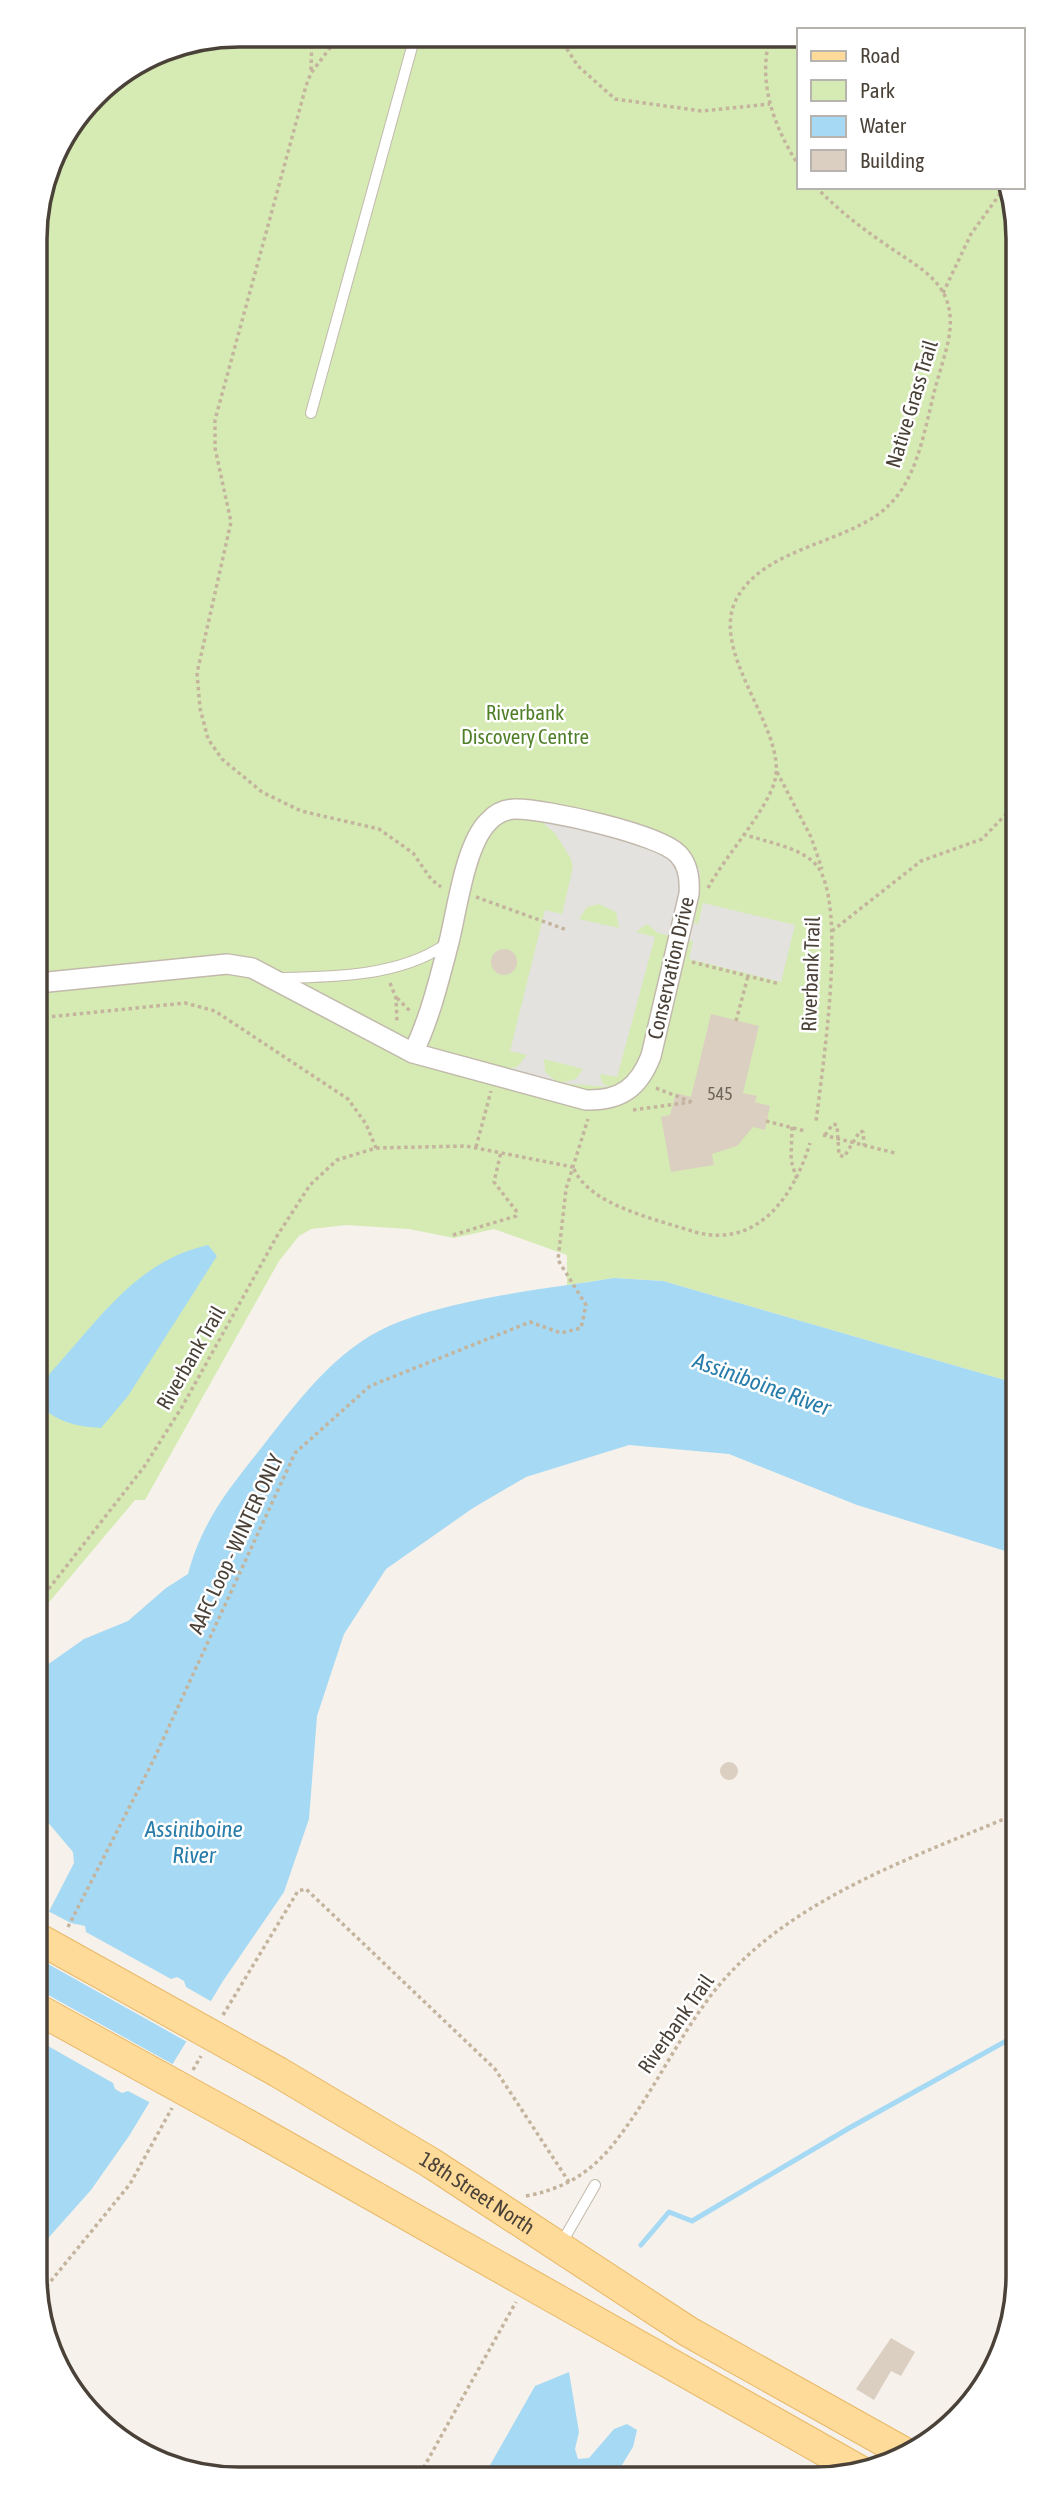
<svg xmlns="http://www.w3.org/2000/svg" width="1053" height="2514" viewBox="0 0 1053 2514" font-family="'Asap Condensed',sans-serif">
<style>
.green{fill:#d5ebb3}
.parking{fill:#e4e2df;fill-rule:evenodd}
.water{fill:#a6d9f3}
.pier{fill:#f6f1eb}
.lines{fill:none;stroke-linecap:round;stroke-linejoin:round}
.stream{stroke:#a6d9f3;stroke-width:5}
.building{fill:#dbcfc2}
.lane-casing{stroke:#c2b9ac;stroke-width:12}
.street-casing{stroke:#c2b9ac;stroke-width:22}
.primary-casing{stroke:#e8b866;stroke-width:32}
.path{stroke:#c4b49d;stroke-width:3.5;stroke-dasharray:3.5 3.5;stroke-linecap:butt}
.lane{stroke:#fff;stroke-width:10}
.street{stroke:#fff;stroke-width:19}
.primary{stroke:#ffdb9a;stroke-width:30}
.primary-bridge-casing{stroke:#e8b866;stroke-width:32;stroke-linecap:butt}
.primary-bridge{stroke:#ffdb9a;stroke-width:30}
.labels{text-anchor:middle;stroke-width:5;stroke-linejoin:round;paint-order:stroke}
.number-label{font-size:18px;fill:#6e655a}
.street-label{font-size:21px;fill:#4a4238;stroke:#fff}
.park-label{font-size:21px;fill:#4f7f28;stroke:#fff}
.water-label{font-size:23px;font-style:italic;fill:#297daa;stroke:#fff}
.rim{fill:none;stroke:#4a4238;stroke-width:3.5}
</style>
<rect width="100%" height="100%" fill="#f6f1eb"/>
<path class="green" d="M 239,35 L 799,39 L 799,187 L 1011,187 L 1015,1383 L 663,1281 L 614,1278 L 567,1285 L 567,1255 L 494,1229 L 454,1238 L 409,1229 L 346,1225 L 311,1229 L 299,1236 L 279,1261 L 145,1500 L 135,1500 L 40,1613 L 35,225 L 56,148 L 104,86 L 161,50 Z"/>
<path class="parking" d="M 547,803 L 659,831 L 679,840 L 693,857 L 700,872 L 700,893 L 694,923 L 698,924 L 703,903 L 795,925 L 781,982 L 689,959 L 693,941 L 658,933 L 647,924 L 636,932 L 655,937 L 617,1077 L 600,1074 L 602,1083 L 609,1087 L 561,1083 L 576,1079 L 583,1069 L 544,1059 L 545,1072 L 557,1082 L 504,1069 L 517,1067 L 527,1055 L 510,1051 L 545,910 L 562,914 L 573,867 L 571,859 L 555,833 L 544,824 ZM 599,904 L 616,912 L 619,928 L 579,919 L 587,907 Z"/>
<path class="water" d="M 208,1245 L 217,1256 L 128,1396 L 101,1428 C 75,1426 61,1423 41,1407 L 42,1386 L 51,1372 C 99,1320 136,1261 208,1245 Z
M 614,1278 L 663,1281 L 1015,1383 L 1015,1554 L 857,1505 L 729,1454 L 629,1445 L 526,1477 L 473,1508 L 386,1569 L 344,1634 L 317,1716 L 309,1819 L 284,1892 L 223,1981 L 129,2136 L 91,2190 L 42,2245 L 41,1927 L 74,1863 L 73,1852 L 40,1813 L 40,1670 L 84,1639 L 128,1621 L 166,1588 L 188,1574 C 202,1521 229,1489 262,1447 C 295,1405 329,1358 377,1332 C 436,1300 546,1289 614,1278 Z
M 569,2372 L 579,2432 L 575,2449 L 578,2459 L 589,2458 L 614,2429 L 627,2424 L 637,2430 L 633,2447 L 617,2473 L 485,2474 L 535,2386 Z"/>
<path class="pier" d="M 46,1910 L 71,1923 L 85,1926 L 86,1932 L 171,1979 L 177,1977 L 184,1981 L 186,1987 L 214,2003 L 189,2043 L 41,1960 L 41,1920 Z
M 41,1991 L 176,2066 L 153,2104 L 128,2091 L 122,2093 L 115,2089 L 113,2083 L 41,2042 Z"/>
<g class="lines">
<path class="stream" d="M 641,2245 L 669,2212 L 692,2221 L 851,2127 L 1017,2035"/>
</g>
<path class="building" d="M491 962a13 13 0 1 1 26 0a13 13 0 1 1-26 0Z
M 711,1014 L 759,1026 L 743,1093 L 757,1096 L 755,1102 L 770,1106 L 765,1130 L 753,1127 L 737,1146 L 712,1154 L 714,1165 L 671,1172 L 661,1117 L 670,1115 L 676,1093 L 691,1097 Z
M720 1771a9 9 0 1 1 18 0a9 9 0 1 1-18 0Z
M 891,2338 L 915,2352 L 901,2376 L 891,2371 L 874,2400 L 856,2389 Z"/>
<g class="lines">
<g class="lane-casing">
<path id="lane" d="M 311,413 L 415,36
M 281,978 C 335,977 399,976 445,945
M 561,2244 L 595,2185"/>
</g>
<g class="street-casing">
<path id="street" d="M 38,983 L 227,964 L 252,968 L 413,1053 L 586,1100 C 621,1101 639,1087 651,1056 L 689,894 C 690,880 689,865 678,854 C 659,834 546,809 516,809 C 505,809 495,814 488,822 C 465,845 457,910 449,942 C 439,980 430,1018 413,1053"/>
</g>
<g class="primary-casing">
<g id="primary">
<path id="s1" d="M 278,2072 L 431,2163 L 689,2332 L 907,2454"/>
<path d="M 248,2125 L 862,2472"/>
</g>
</g>
<path class="path" d="M 339,36 L 311,73 L 306,86 L 215,420 L 215,448 L 231,522 L 197,673 L 200,708 L 208,739 L 222,759 L 262,792 L 301,811 L 379,829 L 413,853 L 431,879 L 441,887
M 559,37 L 578,66 L 615,99 L 702,111 L 770,104
M 770,38 C 757,83 775,129 799,166
M 311,70 L 312,35
M 1000,197 L 1011,200
M 943,293 L 971,234 L 1005,187
M 777,772 L 811,837 L 822,869
M 743,834 C 765,842 802,847 817,866 C 848,905 822,1070 816,1122
M 708,888 C 725,856 767,811 775,780 C 787,730 711,656 735,602 C 761,546 851,544 889,505 C 921,474 926,418 938,378 C 947,347 960,315 939,286 C 926,269 903,257 885,244 C 860,227 837,209 816,187
M 476,897 L 567,930
M 832,931 L 921,861 L 982,839 L 1013,807
M 692,962 L 780,984
M 390,983 L 396,998 L 397,1022
M 397,998 L 411,1012
M 38,1018 L 185,1003 L 215,1011 L 348,1099 L 366,1124 L 376,1148
M 736,1021 L 748,976
M 656,1088 L 694,1103
M 633,1110 L 691,1102
M 766,1121 L 805,1131
M 792,1127 L 791,1160 L 797,1180
M 823,1135 L 895,1153
M 825,1135 L 833,1124 L 837,1125 L 839,1155 L 844,1157 L 860,1131 L 863,1132 L 864,1145
M 476,1147 L 491,1091
M 574,1169 C 590,1206 659,1220 695,1232 C 758,1249 794,1196 810,1143
M 453,1235 L 516,1216 L 517,1212 L 494,1182 L 501,1152
M 40,1600 L 144,1467 L 182,1407 L 277,1236 L 310,1185 L 337,1160 L 376,1148 L 466,1146 L 573,1167
M 68,1927 L 154,1759 L 295,1453 L 370,1386 L 530,1322 L 561,1333 L 581,1328 L 586,1305 L 558,1260 L 566,1189 L 588,1119
M 41,1980 L 47,1968
M 223,2015 L 298,1891 L 306,1889 L 495,2069 L 569,2182
M 193,2070 L 201,2056
M 526,2196 C 558,2190 582,2178 605,2154 C 647,2106 673,2045 712,1994 C 785,1900 910,1859 1016,1814
M 42,2292 L 130,2184 L 172,2108
M 420,2474 L 516,2302"/>
<use href="#lane" class="lane"/>
<use href="#street" class="street"/>
<use href="#primary" class="primary"/>
<g class="primary-bridge-casing">
<path id="primary-bridge" d="M 41,1940 L 278,2072
M 41,2011 L 248,2125"/>
</g>
<use href="#primary-bridge" class="primary-bridge"/>
</g>
<g class="labels">
<g class="number-label">
<text x="720" y="1100">545</text>
</g>
<g class="street-label">
<text transform="translate(912 404) rotate(-73)" y="7">Native Grass Trail</text>
<text transform="translate(671 968) rotate(-77)" y="7">Conservation Drive</text>
<text transform="translate(811 974) rotate(-88)" y="7">Riverbank Trail</text>
<text transform="translate(191 1358) rotate(-60)" y="7">Riverbank Trail</text>
<text transform="translate(236 1544) rotate(-65)" y="7">AAFC Loop - WINTER ONLY</text>
<text transform="translate(676 2024) rotate(-55)" y="7">Riverbank Trail</text>
<text dy="7" stroke="none"><textPath href="#s1" startOffset="233">18th Street North</textPath></text>
</g>
<g class="park-label">
<text x="525" y="720">Riverbank<tspan x="525" dy="24">Discovery Centre</tspan></text>
</g>
<g class="water-label">
<text transform="translate(762 1384) rotate(20)" y="8">Assiniboine River</text>
<text x="194" y="1837">Assiniboine<tspan x="194" dy="26">River</tspan></text>
</g>
</g>
<path d="M0 0H1053V2514H0ZM239 47H814A192 192 0 0 1 1006 239V2275A192 192 0 0 1 814 2467H239A192 192 0 0 1 47 2275V239A192 192 0 0 1 239 47Z" fill="#fff" fill-rule="evenodd"/>
<path class="rim" d="M239 47H814A192 192 0 0 1 1006 239V2275A192 192 0 0 1 814 2467H239A192 192 0 0 1 47 2275V239A192 192 0 0 1 239 47Z"/>
<rect x="797" y="28" width="228" height="161" fill="#ffffff" stroke="#b7b3af" stroke-width="2"/>
<rect x="811" y="51" width="35" height="10" fill="#ffdb9a" stroke="#b7b3af" stroke-width="2"/>
<text x="860" y="63" font-size="21" fill="#4a4238">Road</text>
<rect x="811" y="80" width="35" height="21" fill="#d5ebb3" stroke="#b7b3af" stroke-width="2"/>
<text x="860" y="98" font-size="21" fill="#4a4238">Park</text>
<rect x="811" y="116" width="35" height="21" fill="#a6d9f3" stroke="#b7b3af" stroke-width="2"/>
<text x="860" y="133" font-size="21" fill="#4a4238">Water</text>
<rect x="811" y="150" width="35" height="21" fill="#dbcfc2" stroke="#b7b3af" stroke-width="2"/>
<text x="860" y="168" font-size="21" fill="#4a4238">Building</text>
</svg>
